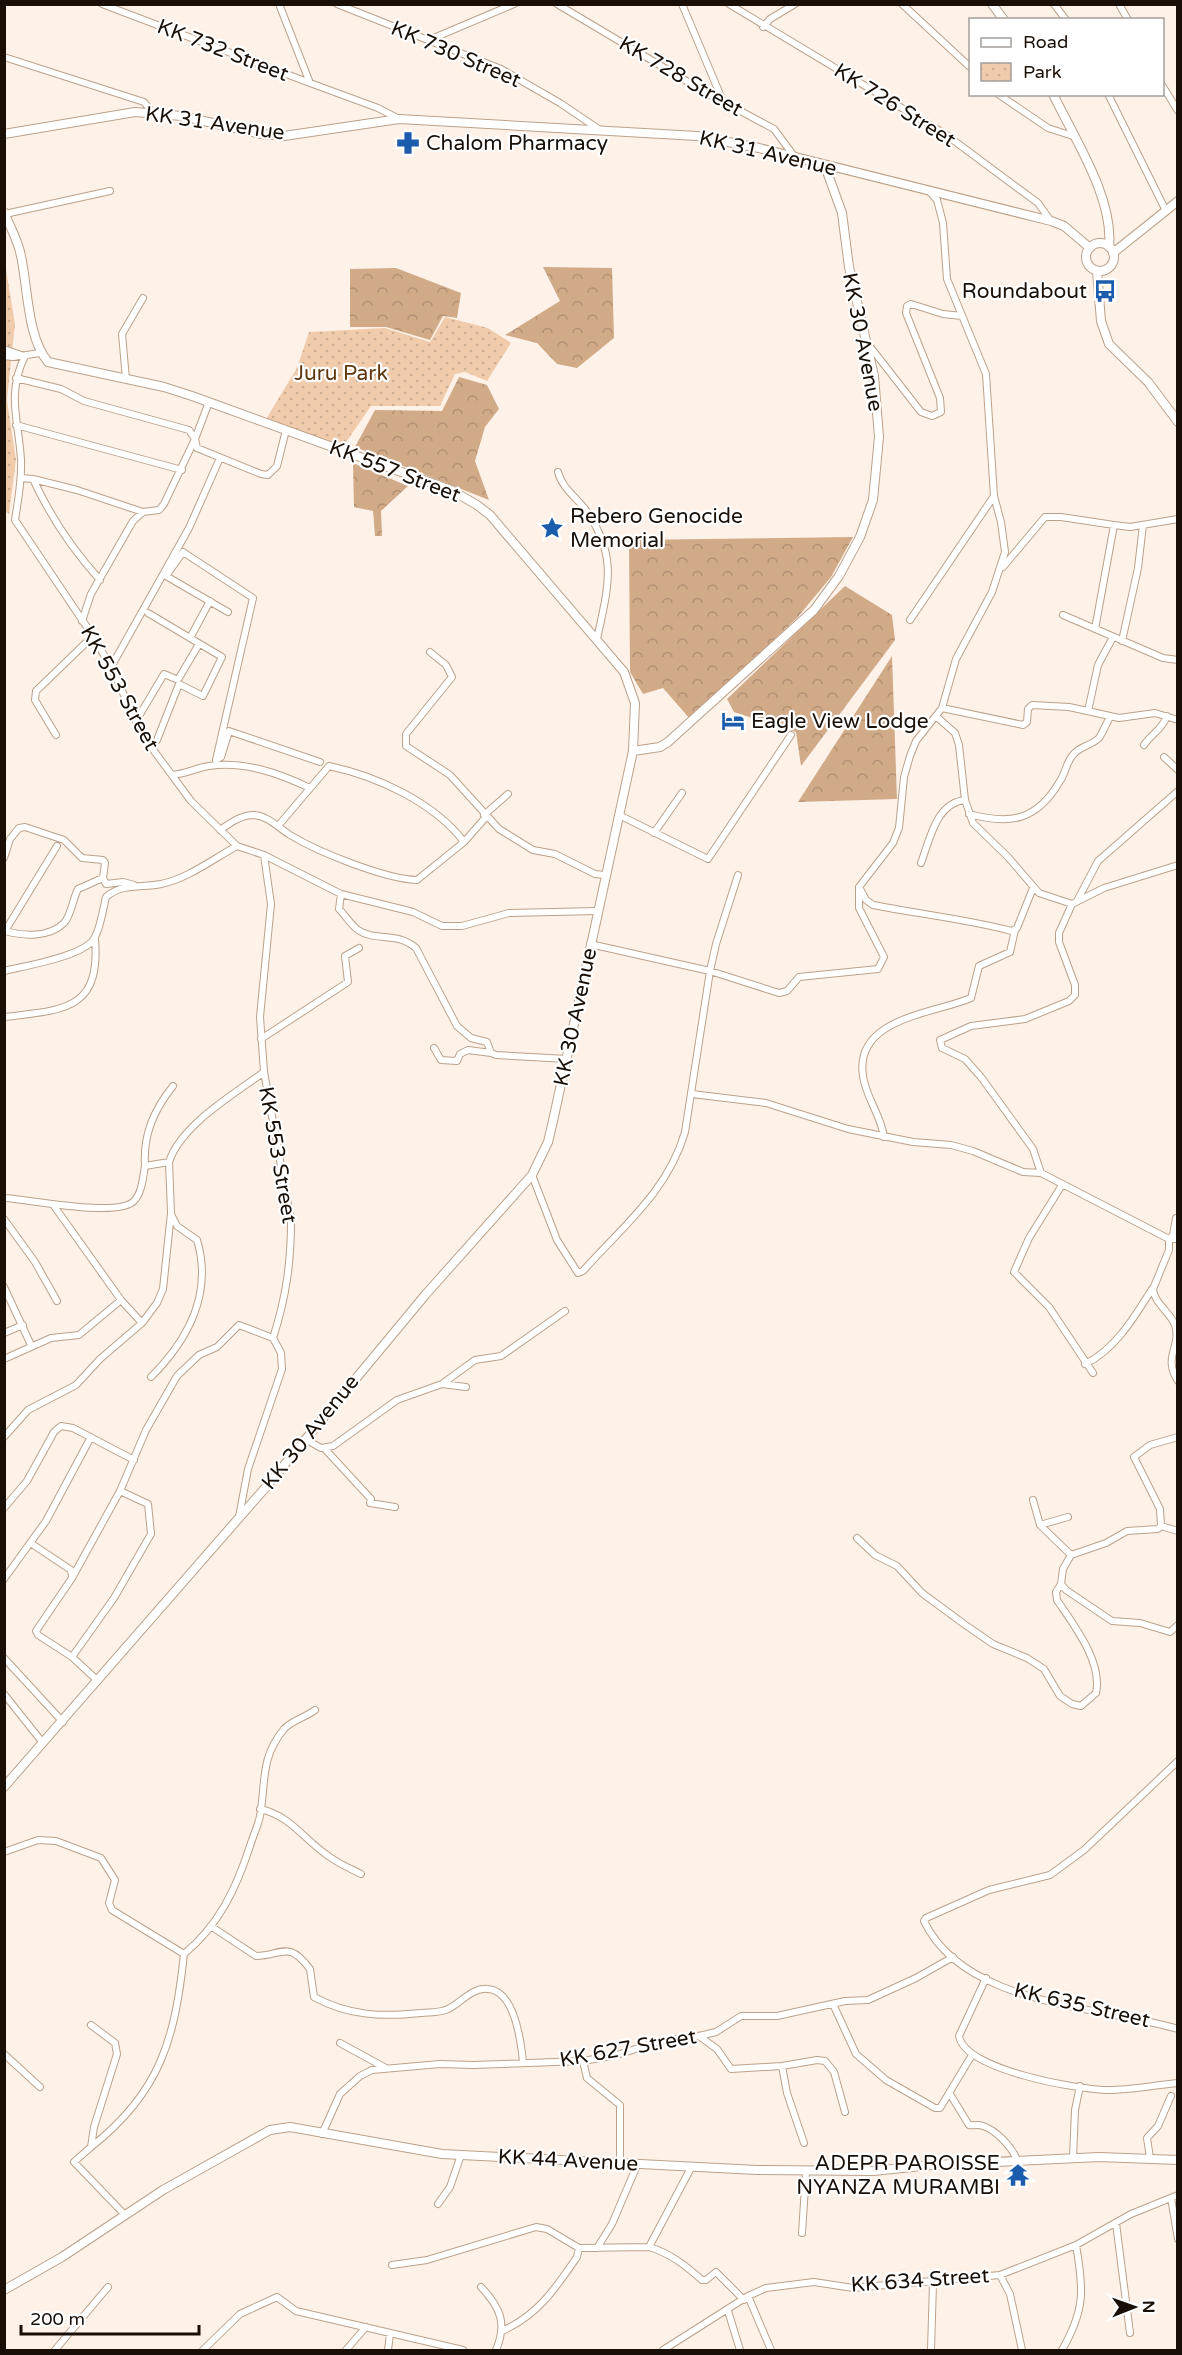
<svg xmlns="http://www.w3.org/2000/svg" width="1182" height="2355" viewBox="0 0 1182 2355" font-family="'Varela Round',sans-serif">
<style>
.forest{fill:url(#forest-crowns)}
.park{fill:url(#park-dots)}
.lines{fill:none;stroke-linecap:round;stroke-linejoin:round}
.minor-casing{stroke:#bca18a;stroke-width:8}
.tertiary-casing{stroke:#bca18a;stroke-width:10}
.secondary-casing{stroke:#bca18a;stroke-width:10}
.minor{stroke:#fff;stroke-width:6}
.tertiary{stroke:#fff;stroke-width:8}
.secondary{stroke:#fff;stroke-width:8}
.labels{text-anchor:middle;stroke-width:4.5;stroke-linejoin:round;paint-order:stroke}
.street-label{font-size:21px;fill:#190f07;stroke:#fff}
.poi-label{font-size:21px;fill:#190f07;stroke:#fff;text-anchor:start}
.park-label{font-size:21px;fill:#5f3810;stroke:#fff}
</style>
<defs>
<pattern id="forest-crowns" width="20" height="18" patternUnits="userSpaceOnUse" patternTransform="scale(1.5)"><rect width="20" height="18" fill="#d1aa88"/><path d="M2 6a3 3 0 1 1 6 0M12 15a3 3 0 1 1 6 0" fill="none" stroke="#b39174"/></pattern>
<pattern id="park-dots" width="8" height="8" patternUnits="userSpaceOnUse" patternTransform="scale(1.5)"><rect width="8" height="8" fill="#f0ccad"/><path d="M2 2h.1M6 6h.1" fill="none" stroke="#cdae93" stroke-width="1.8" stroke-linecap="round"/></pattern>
</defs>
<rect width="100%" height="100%" fill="#fef2e8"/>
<path class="forest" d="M 543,267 L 612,268 L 614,338 L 577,368 L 557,364 L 537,343 L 505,335 L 560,301 Z
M 396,268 L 461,293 L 457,318 L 443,316 L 430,340 L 386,327 L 350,327 L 350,269 Z
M 459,377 L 487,385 L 499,409 L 485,427 L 475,461 L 489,500 L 355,447 L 375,410 L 442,411 Z
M 353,463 L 408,486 L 381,511 L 382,536 L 375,536 L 373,511 L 354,507 Z
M 853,537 L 831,577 L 797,618 L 690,719 L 663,688 L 643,694 L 630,672 L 629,540 Z
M 845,586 L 892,615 L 895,640 L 801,766 L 796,732 L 734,712 L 727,699 Z
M 892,656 L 897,799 L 798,802 Z"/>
<path class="park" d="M 4,257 L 15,324 L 7,400 L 16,460 L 9,514 L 4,510 Z
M 445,317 L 488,328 L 511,343 L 487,381 L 465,372 L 455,374 L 440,406 L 371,406 L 342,448 L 266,419 L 297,368 L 309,332 L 385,328 L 430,342 Z"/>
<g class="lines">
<g class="minor-casing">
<path id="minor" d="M 102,4 L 310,83
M 279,4 L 310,83 L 378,108 L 399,119
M 337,4 L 501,69 L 560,103 L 600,130
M 557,4 L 705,92 L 774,129 L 794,156
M 682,4 L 722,99
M 729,4 L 945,134 L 1038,203 L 1050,220
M 902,4 L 970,67
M 1054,4 L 1066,20
M 1119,4 L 1128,20
M 763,27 L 770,19 L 795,4
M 429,40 L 514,4
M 4,57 L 144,102 L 152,112
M 1162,85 L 1178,111
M 998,94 L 1048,128 L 1073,136
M 1108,94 L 1166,211
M 5,214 L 110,191
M 868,344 L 921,412 L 932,416 L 941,412 L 940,398 L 906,313 L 907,306 L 911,304 L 943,314 L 962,316
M 4,349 L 24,356
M 4,356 L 13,357 L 40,353
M 25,356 C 6,394 19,422 21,460 C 22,481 18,500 15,520 L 93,636 L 111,667 L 143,736 L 191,801 L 237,846
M 16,378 L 61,389 L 84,401 L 189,430 L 195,439 L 164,504 L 159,510 L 143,512 L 133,521 L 91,594 L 82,621
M 126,379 L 122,334 L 143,298
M 209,402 L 195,439 L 197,448 L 261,474 L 268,475 L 277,466 L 286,430
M 16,425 L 182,470
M 558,472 C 562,488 576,497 585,509 C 619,556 608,587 597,639
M 21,478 L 33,479 C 50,516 72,549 100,580
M 33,479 L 77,490 L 143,512
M 1003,567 L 1045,517 L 1061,517 L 1114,525
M 228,612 L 166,576 L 183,552 L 253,598 L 216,760 L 221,757 L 229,731 L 320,762
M 148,613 L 222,657 L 203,696 L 179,684 L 157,740
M 1063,615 L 1163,658 L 1178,660
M 910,620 L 994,496
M 1095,629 L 1114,525 L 1130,527 L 1178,519
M 190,638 L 210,601
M 1122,641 L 1138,568 L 1143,525
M 430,652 L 446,665 L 452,677 L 406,734 L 406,746 L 450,775 L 499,829 L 533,850 L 555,854 L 595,874 L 605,875
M 111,667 L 189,528 L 220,458
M 942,708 L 1023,725 L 1027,722 L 1028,709 L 1032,705 L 1069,707 L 1119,718 L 1155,713 L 1178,720
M 1088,711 L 1098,665 L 1113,637
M 937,717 L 955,733 L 959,745 L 965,800 L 973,823 L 1008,857 L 1039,893 L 1072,904
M 136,721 L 164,674 L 176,679 L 179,678 L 199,644
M 56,735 L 35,700 L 36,691 L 93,636
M 1144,745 C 1152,733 1162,730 1167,716
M 1164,757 L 1178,770
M 172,775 C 185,774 196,768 209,766 C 245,761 278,773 310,788
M 969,814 C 1010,825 1037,821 1060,781 C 1065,774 1066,764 1072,756 C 1079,746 1091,746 1099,738 C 1103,732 1106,724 1110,717
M 484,815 L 508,794
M 619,815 L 708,859 L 791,735
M 278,826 L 329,766 C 376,776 434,802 464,842
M 220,830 C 230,823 241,815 254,815 C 268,816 279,828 290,835 C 318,852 385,879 417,880 L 464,842 L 486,817
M 654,833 L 682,793
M 57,846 L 5,931 C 23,936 49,938 64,923 C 71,916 73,898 78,889 L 103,878
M 4,858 L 10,839 L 19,828 L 25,827 L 64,840 L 82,858 L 103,860 L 105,863 L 103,878 L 106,884 L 123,882 L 134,885
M 921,863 C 930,839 936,803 965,800
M 859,887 L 866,900 L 873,905 C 919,914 966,919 1012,931 L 1017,928 L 1033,888
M 341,894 L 339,909 C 345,915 351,925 358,930 C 375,942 397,931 416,948 L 457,1026 L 471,1038 L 487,1042 L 491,1053 L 496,1055 L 567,1059
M 1077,901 L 1098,861 L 1178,791
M 590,944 L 710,971 L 779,993 L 787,991 L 799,977 L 878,969 L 884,957 L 859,908 L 859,887 L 893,843 L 899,828 L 904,777 L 910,756 L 916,741 L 942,708 L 956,659 L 992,592 L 1005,552 L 1001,522 L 994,496 L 986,374 L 947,279 L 943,223 L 937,200 L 929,191
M 4,971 C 24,966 87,956 95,937 C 101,926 103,909 106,897 C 122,883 142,888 161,884 C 187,879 213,859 237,846 L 264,855 L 341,894 L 413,912 L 442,926 L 462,926 L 509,913 L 597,911
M 4,1017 C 63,1010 101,1011 95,939
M 261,1039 L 348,982 L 345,956 L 359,948
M 434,1048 L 441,1060 L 457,1061 L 460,1054 L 468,1050 L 491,1053
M 692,1094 L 766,1103 L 848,1129 L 913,1142 L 951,1145 L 973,1151 L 1023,1172 L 1041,1173 L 1169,1239 L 1178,1239
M 884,1137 C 881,1115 866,1098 863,1076 C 854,1018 933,1014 971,998 L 979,966 L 1010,952 L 1015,930
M 145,1166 C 143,1134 154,1110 173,1086
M 1041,1173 L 1033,1149 L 981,1077 L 965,1059 L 942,1048 L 940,1040 L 971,1026 L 1025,1019 L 1069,1001 L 1075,995 L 1075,985 L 1059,942 L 1059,933 L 1072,904 L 1104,888 L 1178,865
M 532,1175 L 557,1240 L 578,1273 L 583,1271 C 623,1226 668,1191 685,1132 L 710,971 L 716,944 L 738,875
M 1062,1185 L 1029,1238 L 1014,1272 L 1049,1307 L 1093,1373
M 4,1198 C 28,1199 118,1218 134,1201 C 142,1193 143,1177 145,1166 L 169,1162
M 54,1206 L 121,1300 L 142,1323
M 1176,1218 L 1173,1235 L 1169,1239 L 1169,1250 L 1153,1289 C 1154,1303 1170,1312 1175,1325 C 1182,1346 1162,1357 1178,1381
M 4,1219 L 35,1262 L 57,1301
M 4,1287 L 31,1345
M 4,1333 L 23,1325
M 4,1359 L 51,1338 L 79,1335 L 121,1300
M 1085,1364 C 1115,1350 1135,1316 1152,1289
M 151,1377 C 188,1340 213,1293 197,1240 L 177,1226 L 171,1214
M 442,1384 L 475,1360 L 501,1356 L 565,1311
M 4,1437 L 28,1410 L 76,1385 L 100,1359 L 142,1323 L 157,1303 L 163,1289 L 171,1213 L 169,1162 C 181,1125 233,1095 264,1072
M 305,1439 L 321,1448 L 333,1446 L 397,1400 L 442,1384 L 466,1387
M 324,1448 L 371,1499 L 370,1503 L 395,1507
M 1033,1500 L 1040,1525 L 1071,1555
M 4,1508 L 27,1481 L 54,1432 L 61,1426 L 73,1428 L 134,1460
M 239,1517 L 248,1469 L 282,1369 L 281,1353 L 273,1338 C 286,1298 291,1263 291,1221 L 264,1072 L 260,1017 L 271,904 L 264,855
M 1040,1525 L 1068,1517
M 1161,1526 L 1160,1509 L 1134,1457 L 1150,1445 L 1178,1437
M 1178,1531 L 1161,1526 L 1158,1529 L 1127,1531 L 1106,1543 L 1071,1555 L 1063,1569 L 1061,1584 L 1066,1590 L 1112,1621 L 1140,1623 L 1170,1632 L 1178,1625
M 857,1538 L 875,1555 L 897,1566 L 922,1593 L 964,1624 L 993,1644 L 1027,1658 L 1044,1669 L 1060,1696 L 1072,1704 L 1081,1706 L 1096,1693 C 1103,1662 1073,1624 1057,1600 L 1056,1592 L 1061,1584
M 32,1544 L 71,1570 L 72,1576
M 4,1579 L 46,1521 L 91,1437
M 72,1657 L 114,1598 L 151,1534 L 148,1504 L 120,1491
M 4,1658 L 63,1722
M 98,1681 L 72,1657 L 38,1635 L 36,1631 L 72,1578 L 120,1491 L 146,1430 L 177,1376 L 199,1355 L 217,1347 L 239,1325 L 273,1338
M 4,1694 L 43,1743
M 1178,1761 L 1084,1850 L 1050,1875 L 989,1890 L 926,1918 L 924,1921 C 964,2006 1100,2006 1178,2029
M 260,1809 C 289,1815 304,1839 327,1855 C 337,1863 349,1868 361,1874
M 4,1852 L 38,1840 L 56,1841 L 101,1858 L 115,1880 L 109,1903 L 112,1910 L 184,1954 C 175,2038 161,2092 91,2147
M 212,1927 L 256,1956 C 283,1955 288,1940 310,1969 L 314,1997 C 349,2016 382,2017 421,2013 C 430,2012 440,2013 448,2009 C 461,2003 472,1987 488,1989 C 515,1991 521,2042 523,2062
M 184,1954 C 219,1925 236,1889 250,1846 C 253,1836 258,1826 260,1816 C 266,1782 260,1758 284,1729 C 291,1721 306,1717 315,1710
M 986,1978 L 959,2036 C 964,2070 1079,2090 1109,2090 C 1131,2090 1155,2085 1178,2083
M 833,2004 L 856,2054 L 886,2080 L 935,2108 L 940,2108 L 972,2055
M 91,2025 L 115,2043 L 117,2054 L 94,2127 L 91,2147 L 74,2162 L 125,2215
M 699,2036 L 717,2049 L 731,2069 L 782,2066 L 817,2060 L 825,2061 L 834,2072 L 845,2112
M 340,2043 L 384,2067
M 4,2054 L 40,2087
M 583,2061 L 587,2078 L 620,2105 L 620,2163
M 782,2066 L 787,2093 L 804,2143
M 950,2094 L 969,2125 C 973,2126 978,2124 983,2126 C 996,2130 1012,2147 1017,2160
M 322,2134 L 340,2094 L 360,2076 L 372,2070 L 440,2064 L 473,2065 L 583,2061 L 617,2055 L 660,2041 L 699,2036 L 716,2032 L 741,2016 L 777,2016 L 845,2001 L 868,2000 L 916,1978 L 953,1957
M 1073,2158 L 1075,2110 L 1080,2086
M 1150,2158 L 1147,2138 L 1158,2126 L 1171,2096
M 1171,2198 L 1178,2239
M 438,2204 L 450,2187 L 461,2155
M 1116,2223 L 1130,2333
M 802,2233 L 806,2172
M 649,2247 L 692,2166
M 597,2248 L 612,2224 L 638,2163
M 392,2265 L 427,2260 L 536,2227 L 547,2229 L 579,2248 L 649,2247 C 670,2253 686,2266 702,2280 L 706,2280 L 716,2272 L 744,2300
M 1000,2275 L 1010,2294 L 1022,2350
M 481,2287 C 501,2308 507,2324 496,2350
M 748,2296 L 771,2350
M 728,2311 L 740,2350
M 502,2331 C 538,2315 555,2289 577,2257 L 579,2248
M 55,2350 L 108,2287
M 203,2350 L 240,2314 L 277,2297 L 296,2311 L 463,2350
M 346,2350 L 366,2327
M 388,2350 L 390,2334
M 663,2350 L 748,2296 L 766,2288 L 814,2282 L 853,2288 L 1000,2275 L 1076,2245 L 1131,2214 L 1178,2195
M 931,2350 L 933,2283
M 1062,2350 C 1085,2310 1084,2290 1076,2245"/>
</g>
<g class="tertiary-casing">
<path id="tertiary" d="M 4,212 C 10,227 18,240 21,256 C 28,288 27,337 48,362 L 164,387 L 192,396 L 451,490 L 477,505 L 490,515 L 624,672 L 635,703 L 633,751
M 1113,253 L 1178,201"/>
</g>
<g class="secondary-casing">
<path id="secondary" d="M 992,4 L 1004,20
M 1053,94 C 1074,138 1114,198 1109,247
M 4,134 L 135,112 L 182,116 L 261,134 L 284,136 L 399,119 L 697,136 L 759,148 L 1051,221 L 1064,226 L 1090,248
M1086 257a14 14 0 1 1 28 0a14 14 0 1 1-28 0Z
M 1097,271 L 1101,321 L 1109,344 L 1148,382 L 1178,422
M 4,1787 L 266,1487 L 426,1294 L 532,1175 L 548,1142 L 553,1121 L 633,751 L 660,747 L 668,742 L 814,610 L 839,576 L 860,537 L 873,500 L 879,437 L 874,376 L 849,267 L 842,213 L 825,166
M 4,2290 L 62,2257 L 163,2190 L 270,2130 L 290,2127 L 442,2154 L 757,2170 L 873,2171 L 932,2165 L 1099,2157 L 1178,2160"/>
</g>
<use href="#minor" class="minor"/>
<use href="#tertiary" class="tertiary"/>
<use href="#secondary" class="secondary"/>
</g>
<defs>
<g id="pharmacy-bare" transform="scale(1.8)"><path d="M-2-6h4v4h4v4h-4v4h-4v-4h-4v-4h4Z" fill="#1b5cac" stroke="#fff" stroke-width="2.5" paint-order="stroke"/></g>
<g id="bus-bare" transform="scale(1.8)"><path d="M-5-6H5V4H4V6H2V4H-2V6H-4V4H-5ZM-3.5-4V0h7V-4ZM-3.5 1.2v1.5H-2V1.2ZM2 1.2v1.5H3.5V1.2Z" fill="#1b5cac" stroke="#fff" stroke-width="2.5" paint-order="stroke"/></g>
<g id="sight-bare" transform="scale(1.8)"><path d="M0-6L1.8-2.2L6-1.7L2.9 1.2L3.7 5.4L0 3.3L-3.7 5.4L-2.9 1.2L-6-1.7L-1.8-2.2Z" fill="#1b5cac" stroke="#fff" stroke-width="2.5" paint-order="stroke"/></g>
<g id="hotel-bare" transform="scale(1.8)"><path d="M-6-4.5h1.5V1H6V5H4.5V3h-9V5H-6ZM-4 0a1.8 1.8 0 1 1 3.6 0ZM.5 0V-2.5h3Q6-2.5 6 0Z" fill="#1b5cac" stroke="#fff" stroke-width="2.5" paint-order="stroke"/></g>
<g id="temple-bare" transform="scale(1.8)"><path d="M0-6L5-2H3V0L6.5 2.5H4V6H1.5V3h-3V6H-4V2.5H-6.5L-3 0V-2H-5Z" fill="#1b5cac" stroke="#fff" stroke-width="2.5" paint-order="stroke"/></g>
</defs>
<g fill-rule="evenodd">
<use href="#pharmacy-bare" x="408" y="143"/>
<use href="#bus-bare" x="1105" y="291"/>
<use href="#sight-bare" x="552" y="528"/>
<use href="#hotel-bare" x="733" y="721"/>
<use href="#temple-bare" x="1018" y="2175"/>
</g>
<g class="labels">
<g class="street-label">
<text transform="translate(223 50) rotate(21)" y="7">KK 732 Street</text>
<text transform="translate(456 54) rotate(23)" y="7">KK 730 Street</text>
<text transform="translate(681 76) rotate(30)" y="7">KK 728 Street</text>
<text transform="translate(895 105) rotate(32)" y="7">KK 726 Street</text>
<text transform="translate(215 123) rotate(8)" y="7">KK 31 Avenue</text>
<text transform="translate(768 153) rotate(13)" y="7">KK 31 Avenue</text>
<text transform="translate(863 342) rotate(79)" y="7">KK 30 Avenue</text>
<text transform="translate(395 471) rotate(21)" y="7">KK 557 Street</text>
<text transform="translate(120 688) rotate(61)" y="7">KK 553 Street</text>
<text transform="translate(575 1017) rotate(-78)" y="7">KK 30 Avenue</text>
<text transform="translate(278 1155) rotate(80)" y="7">KK 553 Street</text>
<text transform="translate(310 1432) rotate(-51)" y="7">KK 30 Avenue</text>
<text transform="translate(1082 2005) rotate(13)" y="7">KK 635 Street</text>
<text transform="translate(628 2048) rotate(-10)" y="7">KK 627 Street</text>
<text transform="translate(568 2160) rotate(3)" y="7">KK 44 Avenue</text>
<text transform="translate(920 2280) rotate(-4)" y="7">KK 634 Street</text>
</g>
<g class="poi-label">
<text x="426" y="150">Chalom Pharmacy</text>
<text x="1087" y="298" text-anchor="end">Roundabout</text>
<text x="570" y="523">Rebero Genocide<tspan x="570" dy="24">Memorial</tspan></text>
<text x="751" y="728">Eagle View Lodge</text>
<text x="1000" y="2170" text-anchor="end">ADEPR PAROISSE<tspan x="1000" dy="24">NYANZA MURAMBI</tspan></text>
</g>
<g class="park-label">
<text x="341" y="380">Juru Park</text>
</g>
</g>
<rect width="1182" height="2355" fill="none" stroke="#190f07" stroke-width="12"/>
<rect x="969" y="18" width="195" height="78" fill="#ffffff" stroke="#a39f9c" stroke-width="1.5"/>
<rect x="981" y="38" width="30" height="9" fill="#ffffff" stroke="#a39f9c" stroke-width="1.5"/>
<text x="1023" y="48" font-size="18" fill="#190f07">Road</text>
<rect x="981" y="63" width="30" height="18" fill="url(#park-dots)" stroke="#a39f9c" stroke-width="1.5"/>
<text x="1023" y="78" font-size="18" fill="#190f07">Park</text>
<g transform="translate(1134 2307) rotate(89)" stroke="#ffffff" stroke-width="4.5" paint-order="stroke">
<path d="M0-4.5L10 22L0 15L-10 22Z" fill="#190f07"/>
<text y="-9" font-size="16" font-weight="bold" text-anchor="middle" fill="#190f07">N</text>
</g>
<path d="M21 2325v9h178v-9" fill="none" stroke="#190f07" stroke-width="3"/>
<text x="30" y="2325" font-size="18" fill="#190f07" stroke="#ffffff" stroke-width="4.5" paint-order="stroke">200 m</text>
</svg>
